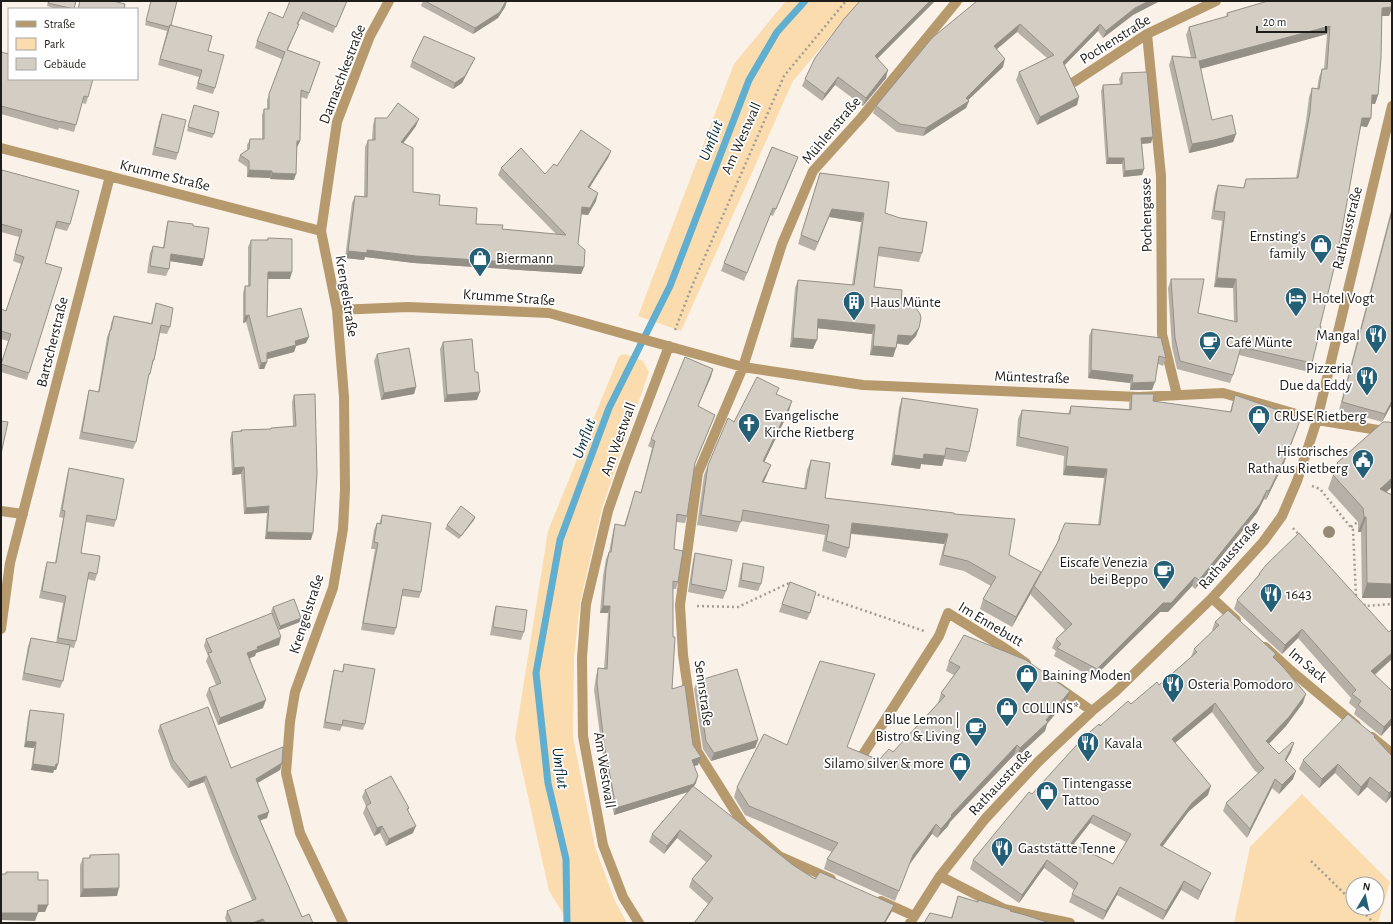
<svg xmlns="http://www.w3.org/2000/svg" width="1393" height="924" viewBox="0 0 1393 924" font-family="'Alegreya Sans',sans-serif">
<style>
.green{fill:#fadcaf;fill-rule:evenodd}
.lines{fill:none;stroke-linecap:round;stroke-linejoin:round}
.stream{stroke:#60aed0;stroke-width:7}
.path{stroke:#a29d95;stroke-width:2.5;stroke-dasharray:2 3;stroke-linecap:butt}
.minor{stroke:#b69a6e;stroke-width:10}
.tree{fill:#968a76}
.wall{fill:#b6b0a8;fill-rule:evenodd}
.shaded-wall{fill:#949088}
.building{fill:#d4cdc3;stroke:#949088;fill-rule:evenodd}
.labels{text-anchor:middle;stroke-width:3.5;stroke-linejoin:round;paint-order:stroke}
.street-label{font-size:15px;fill:#1f1d19;stroke:#fff}
.poi-label{font-size:15px;fill:#1f1d19;stroke:#fff;text-anchor:start}
.water-label{font-size:16px;font-style:italic;fill:#072e3c;stroke:#fff}
</style>
<rect width="100%" height="100%" fill="#faf2e8"/>
<path class="green" d="M 786,1 L 860,1 L 793,81 L 681,331 L 638,316 L 734,64 Z
M 625,354 L 643,361 L 649,372 L 602,508 L 580,603 L 574,658 L 573,737 L 595,847 L 615,901 L 627,923 L 569,923 L 549,891 L 515,738 L 548,531 L 619,356 Z
M 1302,794 L 1390,882 L 1378,923 L 1234,923 L 1250,847 ZM 1353,884 L 1377,884 L 1377,908 L 1353,908 Z"/>
<g class="lines">
<path class="stream" d="M 567,923 L 566,859 L 548,783 L 536,673 L 560,540 L 609,408 L 670,286 L 749,80 L 777,32 L 805,1"/>
<path class="path" d="M 675,330 L 692,286 L 784,76 L 846,1
M 1312,486 L 1320,489 L 1353,530 L 1356,596
M 1351,527 L 1360,520
M 1293,528 L 1300,536
M 813,593 L 924,631
M 1364,604 L 1365,606 L 1392,604
M 697,606 L 738,607 L 789,583 L 792,584
M 1311,861 L 1353,902
M 1359,908 L 1374,923"/>
<path class="minor" d="M 1147,34 L 1161,176 L 1162,334 L 1177,395
M 1074,82 L 1147,34 L 1216,1
M 1,148 L 321,231
M 337,310 L 408,307 L 549,313 L 743,367 L 863,385 L 1139,397 L 1223,393 L 1317,420 L 1378,430 L 1392,429
M 1,511 L 23,514
M 1212,598 L 1236,620
M 1,629 L 10,563 L 110,176
M 1265,647 L 1289,669 L 1356,725
M 1058,687 L 1092,711
M 1372,737 L 1389,751
M 864,753 L 939,636 L 948,613 L 1003,647 L 1026,663
M 940,876 L 1004,909 L 1070,923
M 831,879 L 779,856 L 743,824 L 697,751 L 683,655 L 680,605 L 698,473 L 743,367 L 782,244 L 813,171 L 861,118 L 957,1
M 881,901 L 914,916
M 343,923 L 300,833 L 286,773 L 290,722 L 295,692 L 333,588 L 343,529 L 345,490 L 344,397 L 337,310 L 321,231 L 337,122 L 370,36 L 389,1
M 639,923 L 623,897 L 603,845 L 583,736 L 582,658 L 586,604 L 608,511 L 624,465 L 669,346
M 910,923 L 940,876 L 985,819 L 1038,762 L 1092,711 L 1115,692 L 1212,598 L 1263,542 L 1282,516 L 1297,481 L 1317,420 L 1392,106"/>
</g>
<circle class="tree" cx="1329" cy="532" r="6"/>
<path class="wall" d="M 48,1 L 76,1 L 74,9 L 56,9 L 47,6 Z
M 151,1 L 177,1 L 171,25 L 208,51 L 215,88 L 213,94 L 196,89 L 199,77 L 158,65 L 167,31 L 145,25 Z
M 347,1 L 333,33 L 301,19 L 298,24 L 299,24 L 296,31 L 288,50 L 320,62 L 307,99 L 301,97 L 300,141 L 297,147 L 294,180 L 270,179 L 270,178 L 247,177 L 247,167 L 238,161 L 240,155 L 247,150 L 247,145 L 250,139 L 262,139 L 262,115 L 264,109 L 267,109 L 267,100 L 282,59 L 255,48 L 257,41 L 283,18 Z
M 423,1 L 507,1 L 505,7 L 498,18 L 473,34 L 421,6 Z
M 860,1 L 935,1 L 878,58 L 886,78 L 863,106 L 835,85 L 822,101 L 802,86 L 805,79 Z
M 977,1 L 1159,1 L 1158,2 L 1133,15 L 1103,38 L 1098,31 L 1064,65 L 1079,97 L 1077,105 L 1037,125 L 1016,80 L 1019,72 L 1047,58 L 1017,32 L 997,49 L 1003,67 L 968,100 L 969,101 L 966,108 L 923,136 L 897,132 L 873,113 L 876,106 Z
M 1392,1 L 1392,8 L 1389,16 L 1382,16 L 1378,95 L 1375,104 L 1372,104 L 1367,127 L 1361,126 L 1312,363 L 1309,372 L 1239,355 L 1233,375 L 1230,383 L 1177,369 L 1172,347 L 1168,288 L 1171,279 L 1198,313 L 1234,321 L 1233,288 L 1214,287 L 1222,221 L 1211,219 L 1215,193 L 1218,185 L 1243,188 L 1246,179 L 1296,178 L 1306,121 L 1309,97 L 1312,88 L 1317,89 L 1319,77 L 1322,69 L 1324,69 L 1327,34 L 1200,69 L 1212,120 L 1236,134 L 1233,142 L 1211,148 L 1189,153 L 1169,65 L 1172,56 L 1191,58 L 1186,35 L 1189,27 L 1226,17 L 1227,13 Z
M 1,52 L 88,97 L 86,104 L 82,103 L 74,132 L 59,128 L 58,130 L 1,114 Z
M 475,58 L 472,64 L 462,83 L 453,89 L 410,67 L 412,61 Z
M 1122,73 L 1151,143 L 1142,144 L 1144,169 L 1142,175 L 1123,177 L 1122,164 L 1106,164 L 1101,91 L 1103,85 L 1120,84 L 1119,79 Z
M 194,105 L 214,134 L 212,138 L 187,131 Z
M 162,114 L 178,153 L 176,160 L 152,155 L 159,122 Z
M 375,118 L 416,126 L 403,143 L 413,192 L 476,224 L 502,229 L 556,234 L 498,175 L 501,168 L 545,174 L 557,166 L 611,151 L 608,158 L 589,188 L 596,201 L 588,215 L 581,214 L 578,244 L 584,267 L 581,274 L 414,263 L 365,257 L 364,260 L 345,258 L 352,203 L 355,196 L 364,197 L 365,147 L 368,140 L 372,140 L 373,125 Z
M 795,165 L 773,216 L 770,215 L 744,281 L 721,271 L 724,263 Z
M 2,170 L 70,224 L 67,231 L 55,228 L 45,263 L 29,373 L 27,380 L 1,372 L 1,364 L 8,341 L 1,339 L 1,309 L 6,311 L 21,264 L 13,261 L 19,237 L 1,232 L 1,174 Z
M 820,173 L 885,213 L 922,253 L 919,262 L 878,256 L 874,287 L 901,303 L 919,328 L 916,336 L 908,345 L 897,344 L 893,357 L 870,355 L 872,334 L 818,328 L 813,349 L 790,347 L 795,288 L 798,280 L 852,285 L 861,222 L 829,217 L 815,251 L 798,244 Z
M 1392,207 L 1392,404 L 1382,422 L 1339,410 Z
M 168,221 L 193,226 L 204,259 L 202,266 L 170,261 L 169,269 L 166,276 L 147,273 L 150,253 L 153,246 L 163,248 L 166,228 Z
M 268,238 L 290,279 L 268,279 L 267,317 L 306,343 L 296,346 L 294,352 L 267,359 L 267,362 L 264,369 L 259,369 L 246,322 L 243,323 L 243,293 L 245,286 L 248,286 L 248,247 L 251,240 L 267,240 Z
M 156,303 L 170,327 L 167,334 L 160,333 L 154,360 L 147,381 L 136,442 L 133,449 L 79,439 L 87,398 L 89,390 L 98,392 L 107,337 L 110,330 L 111,323 L 114,316 L 151,323 Z
M 1092,329 L 1166,358 L 1163,366 L 1158,364 L 1152,390 L 1130,390 L 1130,383 L 1088,378 L 1089,336 Z
M 443,342 L 475,372 L 477,400 L 444,402 L 440,349 Z
M 377,354 L 416,387 L 414,394 L 381,400 L 374,361 Z
M 713,369 L 698,406 L 715,415 L 694,465 L 687,516 L 685,523 L 676,522 L 674,549 L 678,582 L 676,589 L 673,589 L 672,689 L 693,745 L 698,765 L 694,766 L 696,783 L 693,787 L 793,865 L 815,879 L 894,905 L 891,913 L 885,923 L 694,923 L 708,904 L 689,887 L 692,879 L 706,862 L 677,838 L 664,854 L 649,842 L 652,834 L 688,792 L 614,815 L 602,750 L 594,690 L 596,676 L 598,668 L 604,669 L 608,613 L 600,613 L 603,576 L 606,559 L 609,552 L 613,531 L 615,524 L 624,526 L 635,491 L 641,492 L 652,448 L 648,446 L 651,439 Z
M 779,388 L 776,394 L 789,411 L 764,462 L 767,475 L 763,482 L 804,489 L 807,470 L 811,460 L 825,498 L 954,514 L 1009,555 L 1040,575 L 1056,546 L 1059,537 L 1098,525 L 1104,478 L 1063,475 L 1064,456 L 1016,446 L 1018,419 L 1022,410 L 1068,414 L 1071,406 L 1129,409 L 1129,403 L 1132,394 L 1153,401 L 1230,412 L 1232,404 L 1235,395 L 1298,427 L 1284,463 L 1266,500 L 1264,499 L 1257,513 L 1195,589 L 1192,586 L 1168,612 L 1160,612 L 1093,678 L 1054,656 L 1056,651 L 1052,648 L 1056,639 L 1065,630 L 1031,595 L 1031,593 L 1012,627 L 980,609 L 983,599 L 991,586 L 964,571 L 939,565 L 944,544 L 851,534 L 849,548 L 846,558 L 822,551 L 825,535 L 741,521 L 737,532 L 697,525 L 704,475 L 708,465 L 734,422 Z
M 294,395 L 311,540 L 265,539 L 267,513 L 244,514 L 241,474 L 232,475 L 230,439 L 232,432 L 240,431 L 241,430 L 271,429 L 293,426 L 292,402 Z
M 902,398 L 969,452 L 966,462 L 944,459 L 942,466 L 921,464 L 920,469 L 891,465 L 899,408 Z
M 1337,463 L 1392,495 L 1392,598 L 1362,598 L 1361,532 L 1358,532 L 1358,522 L 1328,489 Z
M 69,468 L 116,520 L 114,527 L 86,522 L 81,553 L 97,574 L 95,581 L 87,579 L 76,641 L 74,648 L 69,647 L 63,681 L 60,688 L 22,680 L 28,646 L 31,638 L 56,643 L 63,603 L 39,598 L 45,569 L 47,562 L 55,563 L 63,518 L 59,517 L 67,475 Z
M 382,515 L 421,592 L 419,598 L 402,596 L 396,628 L 394,635 L 361,630 L 375,549 L 371,549 L 374,530 L 377,523 L 379,524 Z
M 475,517 L 474,520 L 459,539 L 445,529 L 447,525 Z
M 695,553 L 726,591 L 723,599 L 688,592 L 693,560 Z
M 743,563 L 761,584 L 758,591 L 738,587 L 741,570 Z
M 1259,574 L 1389,632 L 1392,629 L 1392,659 L 1375,675 L 1392,724 L 1381,736 L 1354,714 L 1356,709 L 1349,703 L 1351,698 L 1298,638 L 1282,654 L 1234,609 L 1237,600 L 1258,576 Z
M 790,582 L 810,613 L 807,620 L 779,612 Z
M 496,606 L 524,632 L 521,640 L 490,635 L 494,613 Z
M 273,607 L 300,622 L 279,630 L 271,611 Z
M 1215,622 L 1274,658 L 1303,703 L 1286,726 L 1269,744 L 1279,754 L 1291,752 L 1286,760 L 1293,779 L 1279,794 L 1272,788 L 1247,838 L 1223,811 L 1226,803 L 1258,773 L 1255,771 L 1212,712 L 1175,743 L 1208,795 L 1189,811 L 1162,846 L 1207,881 L 1198,900 L 1181,890 L 1163,920 L 1117,895 L 1103,920 L 1069,902 L 1074,890 L 1044,868 L 1019,903 L 970,869 L 973,860 L 1032,794 L 1100,726 L 1159,685 L 1191,657 L 1194,649 L 1213,631 L 1212,630 ZM 1090,823 L 1126,842 L 1113,864 L 1074,844 Z
M 206,639 L 279,645 L 256,653 L 255,656 L 250,658 L 263,708 L 218,725 L 206,695 L 209,688 L 216,685 L 206,661 L 208,656 L 204,646 Z
M 949,661 L 1066,701 L 1047,724 L 1045,731 L 1017,757 L 1014,755 L 950,822 L 948,826 L 937,838 L 932,834 L 909,865 L 895,901 L 824,869 L 827,859 L 832,852 L 745,815 L 734,797 L 737,787 L 787,745 L 847,747 L 879,760 L 893,752 L 938,703 L 941,693 L 954,675 L 946,671 Z
M 344,664 L 365,724 L 363,730 L 342,726 L 340,731 L 323,728 L 332,677 L 334,670 L 342,672 Z
M 697,681 L 758,740 L 755,748 L 711,761 L 703,749 L 694,689 Z
M 30,710 L 58,764 L 56,770 L 54,770 L 53,773 L 31,770 L 34,748 L 24,747 L 28,717 Z
M 160,725 L 231,768 L 282,763 L 280,770 L 257,783 L 267,818 L 260,820 L 302,917 L 313,923 L 227,923 L 225,918 L 227,911 L 252,900 L 232,855 L 204,782 L 188,788 L 171,767 L 158,731 Z
M 1375,736 L 1374,738 L 1392,756 L 1392,796 L 1386,803 L 1367,787 L 1358,796 L 1335,773 L 1319,788 L 1299,769 L 1303,760 Z
M 365,790 L 409,808 L 408,811 L 413,833 L 386,846 L 380,833 L 374,836 L 363,813 L 366,806 L 362,797 Z
M 90,855 L 117,896 L 80,897 L 80,865 L 83,858 L 89,858 Z
M 958,896 L 978,902 L 1011,910 L 924,923 L 951,918 Z"/>
<path class="shaded-wall" d="M 507,1 L 505,7 L 498,18 L 473,34 L 475,28 Z
M 930,1 L 935,1 L 873,63 L 875,56 Z
M 1149,1 L 1159,1 L 1158,2 L 1133,15 L 1103,38 L 1106,31 L 1135,8 Z
M 1392,7 L 1389,16 L 1379,16 L 1382,8 Z
M 1020,24 L 1017,32 L 991,54 L 994,46 Z
M 1100,24 L 1098,31 L 1060,70 L 1063,62 Z
M 1330,26 L 1327,34 L 1196,70 L 1199,61 Z
M 475,58 L 472,64 L 462,83 L 453,89 L 455,83 Z
M 1005,59 L 1003,67 L 964,104 L 969,101 L 966,108 L 923,136 L 926,128 L 966,98 Z
M 888,70 L 886,78 L 863,106 L 866,98 Z
M 838,77 L 835,85 L 822,101 L 825,94 Z
M 1372,95 L 1378,95 L 1375,104 L 1369,103 Z
M 1079,97 L 1077,105 L 1037,125 L 1040,117 Z
M 1362,118 L 1371,118 L 1367,127 L 1359,126 Z
M 419,119 L 416,126 L 399,149 L 401,142 Z
M 1236,134 L 1233,142 L 1211,148 L 1189,153 L 1192,144 Z
M 1153,137 L 1151,143 L 1139,144 L 1141,138 Z
M 297,141 L 300,141 L 297,147 L 294,148 Z
M 611,151 L 608,158 L 585,195 L 588,187 Z
M 798,157 L 795,165 L 773,216 L 776,209 Z
M 1108,158 L 1124,158 L 1122,164 L 1106,164 Z
M 1144,169 L 1142,175 L 1123,177 L 1125,171 Z
M 249,170 L 272,171 L 270,178 L 247,177 Z
M 272,173 L 296,174 L 294,180 L 270,179 Z
M 598,193 L 596,201 L 588,215 L 579,214 L 582,207 Z
M 832,209 L 864,213 L 861,222 L 829,217 L 815,251 Z
M 367,250 L 584,267 L 581,274 L 414,263 L 365,257 L 364,260 L 345,258 L 348,251 Z
M 171,254 L 204,259 L 202,266 L 169,261 Z
M 268,272 L 292,272 L 290,279 L 266,279 Z
M 1217,278 L 1236,279 L 1233,288 L 1214,287 Z
M 249,315 L 246,322 L 243,323 L 245,316 Z
M 818,319 L 875,325 L 872,334 L 815,328 Z
M 919,328 L 916,336 L 908,345 L 895,343 L 898,335 Z
M 309,337 L 306,343 L 296,346 L 294,352 L 264,360 L 267,353 L 295,341 Z
M 793,338 L 817,340 L 813,349 L 790,347 Z
M 873,346 L 896,348 L 893,357 L 870,355 Z
M 267,362 L 264,369 L 259,369 L 261,363 Z
M 713,369 L 711,377 L 695,413 L 698,406 Z
M 1091,370 L 1133,375 L 1130,383 L 1088,378 Z
M 1155,382 L 1152,390 L 1130,390 L 1132,383 Z
M 416,387 L 414,394 L 381,400 L 384,393 Z
M 480,392 L 477,400 L 444,402 L 447,395 Z
M 792,401 L 789,411 L 760,471 L 763,461 Z
M 1392,401 L 1392,404 L 1382,422 L 1385,414 Z
M 1301,418 L 1284,463 L 1266,500 L 1269,491 Z
M 924,454 L 945,456 L 942,466 L 921,464 L 920,469 L 891,465 L 894,455 Z
M 771,465 L 767,475 L 759,492 L 762,482 Z
M 1066,466 L 1107,469 L 1104,478 L 1063,475 Z
M 244,467 L 241,474 L 232,475 L 234,468 Z
M 1392,478 L 1392,487 L 1375,503 L 1380,489 Z
M 1267,490 L 1264,499 L 1257,513 L 1195,589 L 1199,580 Z
M 269,506 L 267,513 L 244,514 L 246,508 Z
M 475,517 L 474,520 L 459,539 L 461,536 Z
M 1364,517 L 1366,517 L 1361,532 L 1358,532 Z
M 852,523 L 948,534 L 944,544 L 849,533 Z
M 267,532 L 313,533 L 311,540 L 265,539 Z
M 1041,572 L 1034,586 L 1031,593 L 1012,627 L 1016,617 Z
M 1195,577 L 1192,586 L 1168,612 L 1160,612 L 1093,678 L 1097,669 L 1163,603 Z
M 1367,583 L 1392,584 L 1392,598 L 1362,598 Z
M 603,606 L 610,606 L 608,613 L 600,613 Z
M 301,618 L 300,622 L 279,630 L 280,626 Z
M 1302,629 L 1298,638 L 1282,654 L 1285,645 Z
M 281,637 L 279,645 L 256,653 L 255,656 L 245,660 L 247,653 L 257,647 Z
M 1392,653 L 1392,659 L 1368,680 L 1371,671 Z
M 1070,691 L 1066,701 L 1047,724 L 1045,731 L 1017,757 L 1020,748 L 1046,720 Z
M 1306,694 L 1303,703 L 1286,726 L 1263,750 L 1266,741 Z
M 266,700 L 263,708 L 218,725 L 220,718 Z
M 1215,703 L 1212,712 L 1169,748 L 1172,739 Z
M 1392,718 L 1392,724 L 1381,736 L 1384,727 Z
M 758,740 L 755,748 L 711,761 L 714,753 Z
M 26,741 L 36,742 L 34,748 L 24,747 Z
M 1294,743 L 1291,752 L 1282,768 L 1285,760 Z
M 1017,745 L 1014,755 L 950,822 L 948,826 L 937,838 L 941,829 L 951,815 Z
M 701,757 L 698,765 L 690,767 L 692,760 Z
M 282,763 L 280,770 L 254,785 L 256,779 Z
M 33,764 L 58,764 L 56,770 L 54,770 L 53,773 L 31,770 Z
M 1338,764 L 1335,773 L 1319,788 L 1322,779 Z
M 1296,771 L 1293,779 L 1279,794 L 1282,785 Z
M 206,776 L 204,782 L 188,788 L 190,782 Z
M 698,776 L 696,783 L 691,791 L 614,815 L 616,808 Z
M 1370,777 L 1367,787 L 1358,796 L 1361,787 Z
M 1275,779 L 1272,788 L 1247,838 L 1250,829 Z
M 1211,786 L 1208,795 L 1189,811 L 1157,854 L 1160,845 L 1192,803 Z
M 1392,790 L 1392,795 L 1386,803 L 1389,793 Z
M 269,812 L 267,818 L 256,822 L 258,816 Z
M 1093,815 L 1090,823 L 1068,851 L 1071,843 Z
M 936,824 L 932,834 L 909,865 L 895,901 L 913,855 Z
M 382,826 L 380,833 L 374,836 L 377,828 Z
M 416,826 L 413,833 L 386,846 L 389,839 Z
M 680,830 L 677,838 L 664,854 L 667,846 Z
M 1047,860 L 1044,868 L 1019,903 L 1022,895 Z
M 1211,873 L 1207,881 L 1198,900 L 1201,891 Z
M 1184,881 L 1181,890 L 1163,920 L 1166,911 Z
M 1120,887 L 1117,895 L 1103,920 L 1106,911 Z
M 119,888 L 117,896 L 80,897 L 83,889 Z
M 38,905 L 48,905 L 45,912 L 35,912 Z
M 894,905 L 891,913 L 885,923 L 884,923 Z
M 1,913 L 38,913 L 35,921 L 1,920 Z
M 263,919 L 261,923 L 252,923 Z"/>
<path class="building" d="M 49,1 L 76,1 L 74,9 L 48,3 Z
M 80,1 L 113,1 L 125,4 L 124,9 L 78,9 Z
M 151,1 L 177,1 L 171,25 L 170,25 L 169,27 L 146,21 Z
M 290,1 L 347,1 L 336,27 L 303,12 L 297,24 L 299,24 L 287,50 L 320,62 L 309,93 L 301,90 L 300,141 L 297,141 L 296,174 L 272,173 L 272,171 L 249,170 L 249,161 L 240,155 L 249,149 L 250,139 L 264,139 L 264,109 L 269,109 L 269,94 L 285,52 L 257,41 L 269,12 L 283,18 Z
M 425,1 L 506,1 L 500,12 L 475,28 Z
M 860,1 L 930,1 L 875,56 L 888,70 L 866,98 L 838,77 L 825,94 L 805,79 L 815,58 L 844,19 Z
M 977,1 L 1149,1 L 1135,8 L 1106,31 L 1100,24 L 1063,62 L 1079,97 L 1040,117 L 1019,72 L 1054,55 L 1020,24 L 994,46 L 1005,59 L 966,98 L 969,101 L 926,128 L 900,124 L 876,106 L 932,38 Z
M 1268,1 L 1392,1 L 1392,7 L 1382,8 L 1381,58 L 1378,95 L 1372,95 L 1371,118 L 1362,118 L 1338,252 L 1320,326 L 1321,326 L 1312,363 L 1241,347 L 1233,375 L 1180,361 L 1175,338 L 1171,279 L 1204,279 L 1198,313 L 1237,322 L 1236,279 L 1217,278 L 1225,212 L 1214,211 L 1218,185 L 1244,188 L 1246,179 L 1298,178 L 1310,112 L 1312,88 L 1319,89 L 1322,69 L 1327,69 L 1330,26 L 1199,61 L 1212,120 L 1232,115 L 1236,134 L 1214,140 L 1192,144 L 1172,56 L 1196,58 L 1189,27 L 1228,16 L 1227,13 Z
M 170,25 L 212,36 L 208,51 L 224,55 L 215,88 L 198,83 L 202,70 L 160,59 Z
M 424,36 L 475,58 L 465,76 L 455,83 L 412,61 Z
M 1,52 L 9,54 L 9,79 L 93,79 L 88,97 L 84,96 L 76,125 L 61,121 L 61,122 L 1,106 Z
M 1147,72 L 1153,137 L 1141,138 L 1144,169 L 1125,171 L 1124,158 L 1108,158 L 1103,85 L 1122,84 L 1122,73 Z
M 398,103 L 419,119 L 401,142 L 413,148 L 413,192 L 440,195 L 439,205 L 477,208 L 476,224 L 503,225 L 502,229 L 566,235 L 501,168 L 521,148 L 545,174 L 554,164 L 557,166 L 581,130 L 611,151 L 588,187 L 598,193 L 590,208 L 582,207 L 578,244 L 585,250 L 584,267 L 416,256 L 367,250 L 367,253 L 348,251 L 355,196 L 367,197 L 368,140 L 375,140 L 375,118 L 387,118 Z
M 194,105 L 219,112 L 214,134 L 188,127 Z
M 162,114 L 186,120 L 178,153 L 155,147 Z
M 772,147 L 798,157 L 776,209 L 773,208 L 747,273 L 724,263 Z
M 2,170 L 79,191 L 70,224 L 57,221 L 45,263 L 62,268 L 29,373 L 1,364 L 11,334 L 1,331 L 1,309 L 6,311 L 24,257 L 15,254 L 22,230 L 1,224 L 1,176 Z
M 820,173 L 889,182 L 885,213 L 900,218 L 927,222 L 922,253 L 879,247 L 874,287 L 902,290 L 901,303 L 914,305 L 920,314 L 921,318 L 919,328 L 912,336 L 898,335 L 896,348 L 873,346 L 875,325 L 818,319 L 817,340 L 793,338 L 798,280 L 854,285 L 864,213 L 832,209 L 818,242 L 801,235 Z
M 1392,211 L 1392,401 L 1385,414 L 1342,402 Z
M 168,221 L 193,224 L 193,226 L 209,228 L 204,259 L 171,254 L 169,269 L 150,266 L 153,246 L 164,248 Z
M 268,238 L 292,239 L 292,272 L 268,272 L 267,317 L 301,308 L 309,337 L 295,341 L 296,345 L 267,353 L 267,362 L 261,363 L 249,315 L 245,316 L 245,286 L 250,286 L 251,240 L 268,240 Z
M 156,303 L 173,308 L 170,327 L 161,325 L 154,360 L 153,360 L 150,374 L 149,374 L 136,442 L 82,432 L 89,390 L 99,392 L 110,330 L 111,330 L 114,316 L 152,324 Z
M 1092,329 L 1161,338 L 1166,358 L 1159,356 L 1155,382 L 1132,383 L 1133,375 L 1091,370 Z
M 472,339 L 475,372 L 478,372 L 480,392 L 447,395 L 443,342 Z
M 409,348 L 416,387 L 384,393 L 377,354 Z
M 685,357 L 713,369 L 698,406 L 715,415 L 695,463 L 687,516 L 677,514 L 674,549 L 683,551 L 678,582 L 673,581 L 673,637 L 675,637 L 672,689 L 685,685 L 693,745 L 701,757 L 692,760 L 698,776 L 694,784 L 616,808 L 604,743 L 597,683 L 598,668 L 607,669 L 610,606 L 603,606 L 606,568 L 609,552 L 611,552 L 615,524 L 625,526 L 635,491 L 641,493 L 655,441 L 651,439 Z
M 757,377 L 779,388 L 776,394 L 792,401 L 763,461 L 771,465 L 762,482 L 806,489 L 811,460 L 830,463 L 825,498 L 954,513 L 954,514 L 1015,519 L 1009,555 L 1041,572 L 1016,617 L 983,599 L 996,577 L 968,561 L 943,555 L 948,534 L 852,523 L 849,548 L 826,541 L 829,525 L 743,510 L 741,522 L 701,515 L 708,465 L 728,418 L 734,422 Z
M 315,394 L 317,474 L 313,533 L 267,532 L 269,506 L 246,508 L 244,467 L 234,468 L 232,432 L 242,431 L 241,430 L 271,429 L 271,428 L 296,426 L 294,395 Z
M 1132,394 L 1154,394 L 1153,401 L 1231,412 L 1235,395 L 1301,418 L 1287,454 L 1269,491 L 1267,490 L 1260,504 L 1199,580 L 1195,577 L 1171,603 L 1163,603 L 1097,669 L 1057,648 L 1061,644 L 1056,639 L 1072,624 L 1034,586 L 1060,538 L 1059,537 L 1065,523 L 1100,525 L 1107,469 L 1066,466 L 1068,447 L 1019,437 L 1022,410 L 1070,414 L 1071,406 L 1131,410 Z
M 902,398 L 978,409 L 969,452 L 946,448 L 945,456 L 924,454 L 923,459 L 894,455 Z
M 1,421 L 8,422 L 1,454 Z
M 1383,422 L 1390,422 L 1392,424 L 1392,478 L 1380,489 L 1392,495 L 1392,584 L 1367,583 L 1366,517 L 1364,517 L 1363,508 L 1333,475 L 1341,468 L 1337,463 Z
M 69,468 L 124,479 L 116,520 L 87,515 L 81,553 L 100,556 L 97,574 L 89,572 L 76,641 L 58,638 L 66,596 L 42,591 L 47,562 L 56,563 L 65,511 L 62,510 Z
M 461,506 L 475,517 L 461,536 L 447,525 Z
M 382,515 L 431,523 L 421,592 L 403,589 L 396,628 L 363,623 L 378,543 L 374,542 L 377,523 L 381,524 Z
M 1299,533 L 1389,632 L 1392,629 L 1392,653 L 1371,671 L 1392,691 L 1392,718 L 1384,727 L 1358,705 L 1361,701 L 1352,694 L 1356,690 L 1302,629 L 1285,645 L 1237,600 L 1260,574 L 1259,574 L 1266,565 Z
M 695,553 L 732,560 L 726,591 L 691,584 Z
M 743,563 L 764,567 L 761,584 L 741,580 Z
M 790,582 L 816,592 L 810,613 L 782,604 Z
M 294,599 L 301,618 L 280,626 L 273,607 Z
M 496,606 L 527,610 L 524,632 L 493,627 Z
M 1228,610 L 1276,654 L 1273,657 L 1283,667 L 1306,694 L 1289,717 L 1266,741 L 1279,754 L 1292,742 L 1294,743 L 1285,760 L 1296,771 L 1282,785 L 1275,779 L 1250,829 L 1226,803 L 1264,768 L 1258,762 L 1215,703 L 1172,739 L 1211,786 L 1192,803 L 1160,845 L 1211,873 L 1201,891 L 1184,881 L 1166,911 L 1120,887 L 1106,911 L 1072,894 L 1078,883 L 1047,860 L 1022,895 L 973,860 L 1029,792 L 1032,794 L 1083,738 L 1099,724 L 1100,726 L 1128,701 L 1131,704 L 1157,682 L 1159,685 L 1197,652 L 1194,649 L 1219,625 L 1215,622 ZM 1093,815 L 1131,834 L 1113,864 L 1071,843 Z
M 272,613 L 281,637 L 257,647 L 258,649 L 247,653 L 266,700 L 220,718 L 209,688 L 221,683 L 208,653 L 212,652 L 206,639 Z
M 964,635 L 1026,660 L 1070,691 L 1046,720 L 1048,722 L 1020,748 L 1017,745 L 951,815 L 952,816 L 941,829 L 936,824 L 913,855 L 899,891 L 827,859 L 838,843 L 749,806 L 737,787 L 764,734 L 787,745 L 820,661 L 875,674 L 847,747 L 879,760 L 889,749 L 893,752 L 945,696 L 941,693 L 960,667 L 949,661 Z
M 31,638 L 70,645 L 63,681 L 24,673 Z
M 344,664 L 375,669 L 365,724 L 343,720 L 342,725 L 325,722 L 334,670 L 343,672 Z
M 737,669 L 758,740 L 714,753 L 706,741 L 697,681 Z
M 208,707 L 231,768 L 283,747 L 282,763 L 256,779 L 269,812 L 258,816 L 302,917 L 309,914 L 313,923 L 265,923 L 263,919 L 252,923 L 232,923 L 227,911 L 256,899 L 235,848 L 206,776 L 190,782 L 173,760 L 160,725 Z
M 30,710 L 64,714 L 58,764 L 56,764 L 55,767 L 33,764 L 36,742 L 26,741 Z
M 1348,714 L 1375,736 L 1374,737 L 1392,756 L 1392,790 L 1389,793 L 1370,777 L 1361,787 L 1338,764 L 1322,779 L 1303,760 Z
M 391,776 L 409,808 L 407,809 L 416,826 L 389,839 L 382,826 L 377,828 L 366,806 L 371,803 L 365,790 Z
M 693,786 L 793,865 L 815,879 L 820,872 L 894,905 L 884,923 L 694,923 L 713,898 L 692,879 L 712,856 L 680,830 L 667,846 L 652,834 Z
M 119,854 L 119,888 L 83,889 L 83,858 L 90,858 L 90,855 Z
M 6,872 L 38,872 L 38,880 L 48,880 L 48,905 L 38,905 L 38,913 L 1,913 L 1,874 L 6,874 Z
M 958,896 L 978,902 L 978,900 L 1011,910 L 1010,911 L 1025,915 L 1050,923 L 924,923 L 930,913 L 952,918 Z"/>
<defs>
<g id="shop-pin" transform="scale(1.15)"><path d="M0 17L-7.5 6A9.5 9.5 0 1 1 7.5 6Z" fill="#235f77" stroke="#fff"/><path d="M-5-2.5h2.3a2.7 3.5 0 0 1 5.4 0H5L5.5 6h-11ZM-1.5-2.5h3a1.5 2.3 0 0 0-3 0Z" fill="#fff"/></g>
<g id="hotel-pin" transform="scale(1.15)"><path d="M0 17L-7.5 6A9.5 9.5 0 1 1 7.5 6Z" fill="#235f77" stroke="#fff"/><path d="M-6-4.5h1.5V1H6V5H4.5V3h-9V5H-6ZM-4 0a1.8 1.8 0 1 1 3.6 0ZM.5 0V-2.5h3Q6-2.5 6 0Z" fill="#fff"/></g>
<g id="building-pin" transform="scale(1.15)"><path d="M0 17L-7.5 6A9.5 9.5 0 1 1 7.5 6Z" fill="#235f77" stroke="#fff"/><path d="M-4-6H4V6H1V3H-1V6H-4ZM-2.5-4.3h1.7v1.8h-1.7ZM.8-4.3h1.7v1.8H.8ZM-2.5-1h1.7V.8h-1.7ZM.8-1h1.7V.8H.8Z" fill="#fff"/></g>
<g id="restaurant-pin" transform="scale(1.15)"><path d="M0 17L-7.5 6A9.5 9.5 0 1 1 7.5 6Z" fill="#235f77" stroke="#fff"/><path d="M-5-6h1v4h1v-4h1v4h1v-4h1v5L-1.5 .5V6h-2V.5L-5-1ZM5-6V6H3V1.5H1.5Q1.5-4 5-6Z" fill="#fff"/></g>
<g id="cafe-pin" transform="scale(1.15)"><path d="M0 17L-7.5 6A9.5 9.5 0 1 1 7.5 6Z" fill="#235f77" stroke="#fff"/><path d="M-5.5-4.5H6V0H3Q3 3.5 0 3.5H-2.5Q-5.5 3.5-5.5 0ZM3-3.2v2h1.7v-2ZM-6 4.5H4V6H-6Z" fill="#fff"/></g>
<g id="church-pin" transform="scale(1.15)"><path d="M0 17L-7.5 6A9.5 9.5 0 1 1 7.5 6Z" fill="#235f77" stroke="#fff"/><path d="M-1.2-6h2.4v3.5h3.3v2.4h-3.3V6h-2.4V-.1h-3.3v-2.4h3.3Z" fill="#fff"/></g>
<g id="civic-pin" transform="scale(1.15)"><path d="M0 17L-7.5 6A9.5 9.5 0 1 1 7.5 6Z" fill="#235f77" stroke="#fff"/><path d="M-.6-6.5H3V-4.5H.6V-3L4-1V1h2V6H-6V1h2V-1L-.6-3ZM-1.2 2.5V6h2.4V2.5Z" fill="#fff"/></g>
</defs>
<g fill-rule="evenodd">
<use href="#shop-pin" x="1321" y="245"/>
<use href="#shop-pin" x="480" y="258"/>
<use href="#hotel-pin" x="1296" y="298"/>
<use href="#building-pin" x="854" y="302"/>
<use href="#restaurant-pin" x="1376" y="335"/>
<use href="#cafe-pin" x="1210" y="342"/>
<use href="#restaurant-pin" x="1367" y="377"/>
<use href="#shop-pin" x="1259" y="416"/>
<use href="#church-pin" x="749" y="424"/>
<use href="#civic-pin" x="1363" y="460"/>
<use href="#cafe-pin" x="1164" y="571"/>
<use href="#restaurant-pin" x="1271" y="594"/>
<use href="#shop-pin" x="1027" y="675"/>
<use href="#restaurant-pin" x="1173" y="684"/>
<use href="#shop-pin" x="1007" y="708"/>
<use href="#cafe-pin" x="976" y="728"/>
<use href="#restaurant-pin" x="1088" y="743"/>
<use href="#shop-pin" x="960" y="763"/>
<use href="#shop-pin" x="1047" y="792"/>
<use href="#restaurant-pin" x="1002" y="848"/>
</g>
<g class="labels">
<g class="street-label">
<text transform="translate(1115 39) rotate(-32)" y="5">Pochenstraße</text>
<text transform="translate(342 74) rotate(-69)" y="5">Damaschkestraße</text>
<text transform="translate(831 130) rotate(-50)" y="5">Mühlenstraße</text>
<text transform="translate(741 138) rotate(-66)" y="5">Am Westwall</text>
<text transform="translate(165 175) rotate(14)" y="5">Krumme Straße</text>
<text transform="translate(1146 215) rotate(-91)" y="5">Pochengasse</text>
<text transform="translate(1347 228) rotate(-76)" y="5">Rathausstraße</text>
<text transform="translate(347 296) rotate(81)" y="5">Krengelstraße</text>
<text transform="translate(509 297) rotate(4)" y="5">Krumme Straße</text>
<text transform="translate(52 342) rotate(-76)" y="5">Bartscherstraße</text>
<text transform="translate(1032 377) rotate(2)" y="5">Müntestraße</text>
<text transform="translate(618 439) rotate(-70)" y="5">Am Westwall</text>
<text transform="translate(1229 555) rotate(-49)" y="5">Rathausstraße</text>
<text transform="translate(306 614) rotate(-72)" y="5">Krengelstraße</text>
<text transform="translate(991 624) rotate(31)" y="5">Im Ennebutt</text>
<text transform="translate(1308 665) rotate(40)" y="5">Im Sack</text>
<text transform="translate(704 693) rotate(82)" y="5">Sennstraße</text>
<text transform="translate(605 770) rotate(81)" y="5">Am Westwall</text>
<text transform="translate(1000 782) rotate(-47)" y="5">Rathausstraße</text>
</g>
<g class="poi-label">
<text x="1306" y="241" text-anchor="end">Ernsting's<tspan x="1306" dy="17">family</tspan></text>
<text x="496" y="263">Biermann</text>
<text x="1312" y="303">Hotel Vogt</text>
<text x="870" y="307">Haus Münte</text>
<text x="1360" y="340" text-anchor="end">Mangal</text>
<text x="1226" y="347">Café Münte</text>
<text x="1352" y="373" text-anchor="end">Pizzeria<tspan x="1352" dy="17">Due da Eddy</tspan></text>
<text x="764" y="420">Evangelische<tspan x="764" dy="17">Kirche Rietberg</tspan></text>
<text x="1274" y="421">CRUSE Rietberg</text>
<text x="1348" y="456" text-anchor="end">Historisches<tspan x="1348" dy="17">Rathaus Rietberg</tspan></text>
<text x="1148" y="567" text-anchor="end">Eiscafe Venezia<tspan x="1148" dy="17">bei Beppo</tspan></text>
<text x="1286" y="599">1643</text>
<text x="1042" y="680">Baining Moden</text>
<text x="1188" y="689">Osteria Pomodoro</text>
<text x="1022" y="713">COLLINS*</text>
<text x="960" y="724" text-anchor="end">Blue Lemon |<tspan x="960" dy="17">Bistro &amp; Living</tspan></text>
<text x="1104" y="748">Kavala</text>
<text x="944" y="768" text-anchor="end">Silamo silver &amp; more</text>
<text x="1062" y="788">Tintengasse<tspan x="1062" dy="17">Tattoo</tspan></text>
<text x="1018" y="853">Gaststätte Tenne</text>
</g>
<g class="water-label">
<text transform="translate(710 140) rotate(-69)" y="6">Umflut</text>
<text transform="translate(583 438) rotate(-70)" y="6">Umflut</text>
<text transform="translate(561 768) rotate(82)" y="6">Umflut</text>
</g>
</g>
<rect width="1393" height="924" fill="none" stroke="#1f1d19" stroke-width="4"/>
<rect x="8" y="8" width="130" height="72" fill="#ffffff" stroke="#a5a5a3"/>
<rect x="16" y="21" width="20" height="6" fill="#b69a6e" stroke="#a5a5a3"/>
<text x="44" y="28" font-size="12" fill="#1f1d19">Straße</text>
<rect x="16" y="38" width="20" height="12" fill="#fadcaf" stroke="#a5a5a3"/>
<text x="44" y="48" font-size="12" fill="#1f1d19">Park</text>
<rect x="16" y="58" width="20" height="12" fill="#d4cdc3" stroke="#a5a5a3"/>
<text x="44" y="68" font-size="12" fill="#1f1d19">Gebäude</text>
<g transform="translate(1365 896) rotate(9)"><circle r="19" fill="#ffffff" stroke="#a5a5a3"/>
<path d="M0-3L7 15L0 10L-7 15Z" fill="#235f77"/>
<text y="-6" font-size="11" font-weight="bold" text-anchor="middle" fill="#1f1d19">N</text>
</g>
<path d="M1257 26v6h69v-6" fill="none" stroke="#1f1d19" stroke-width="2"/>
<text x="1263" y="26" font-size="12" fill="#1f1d19" stroke="#ffffff" stroke-width="3" paint-order="stroke">20 m</text>
</svg>
